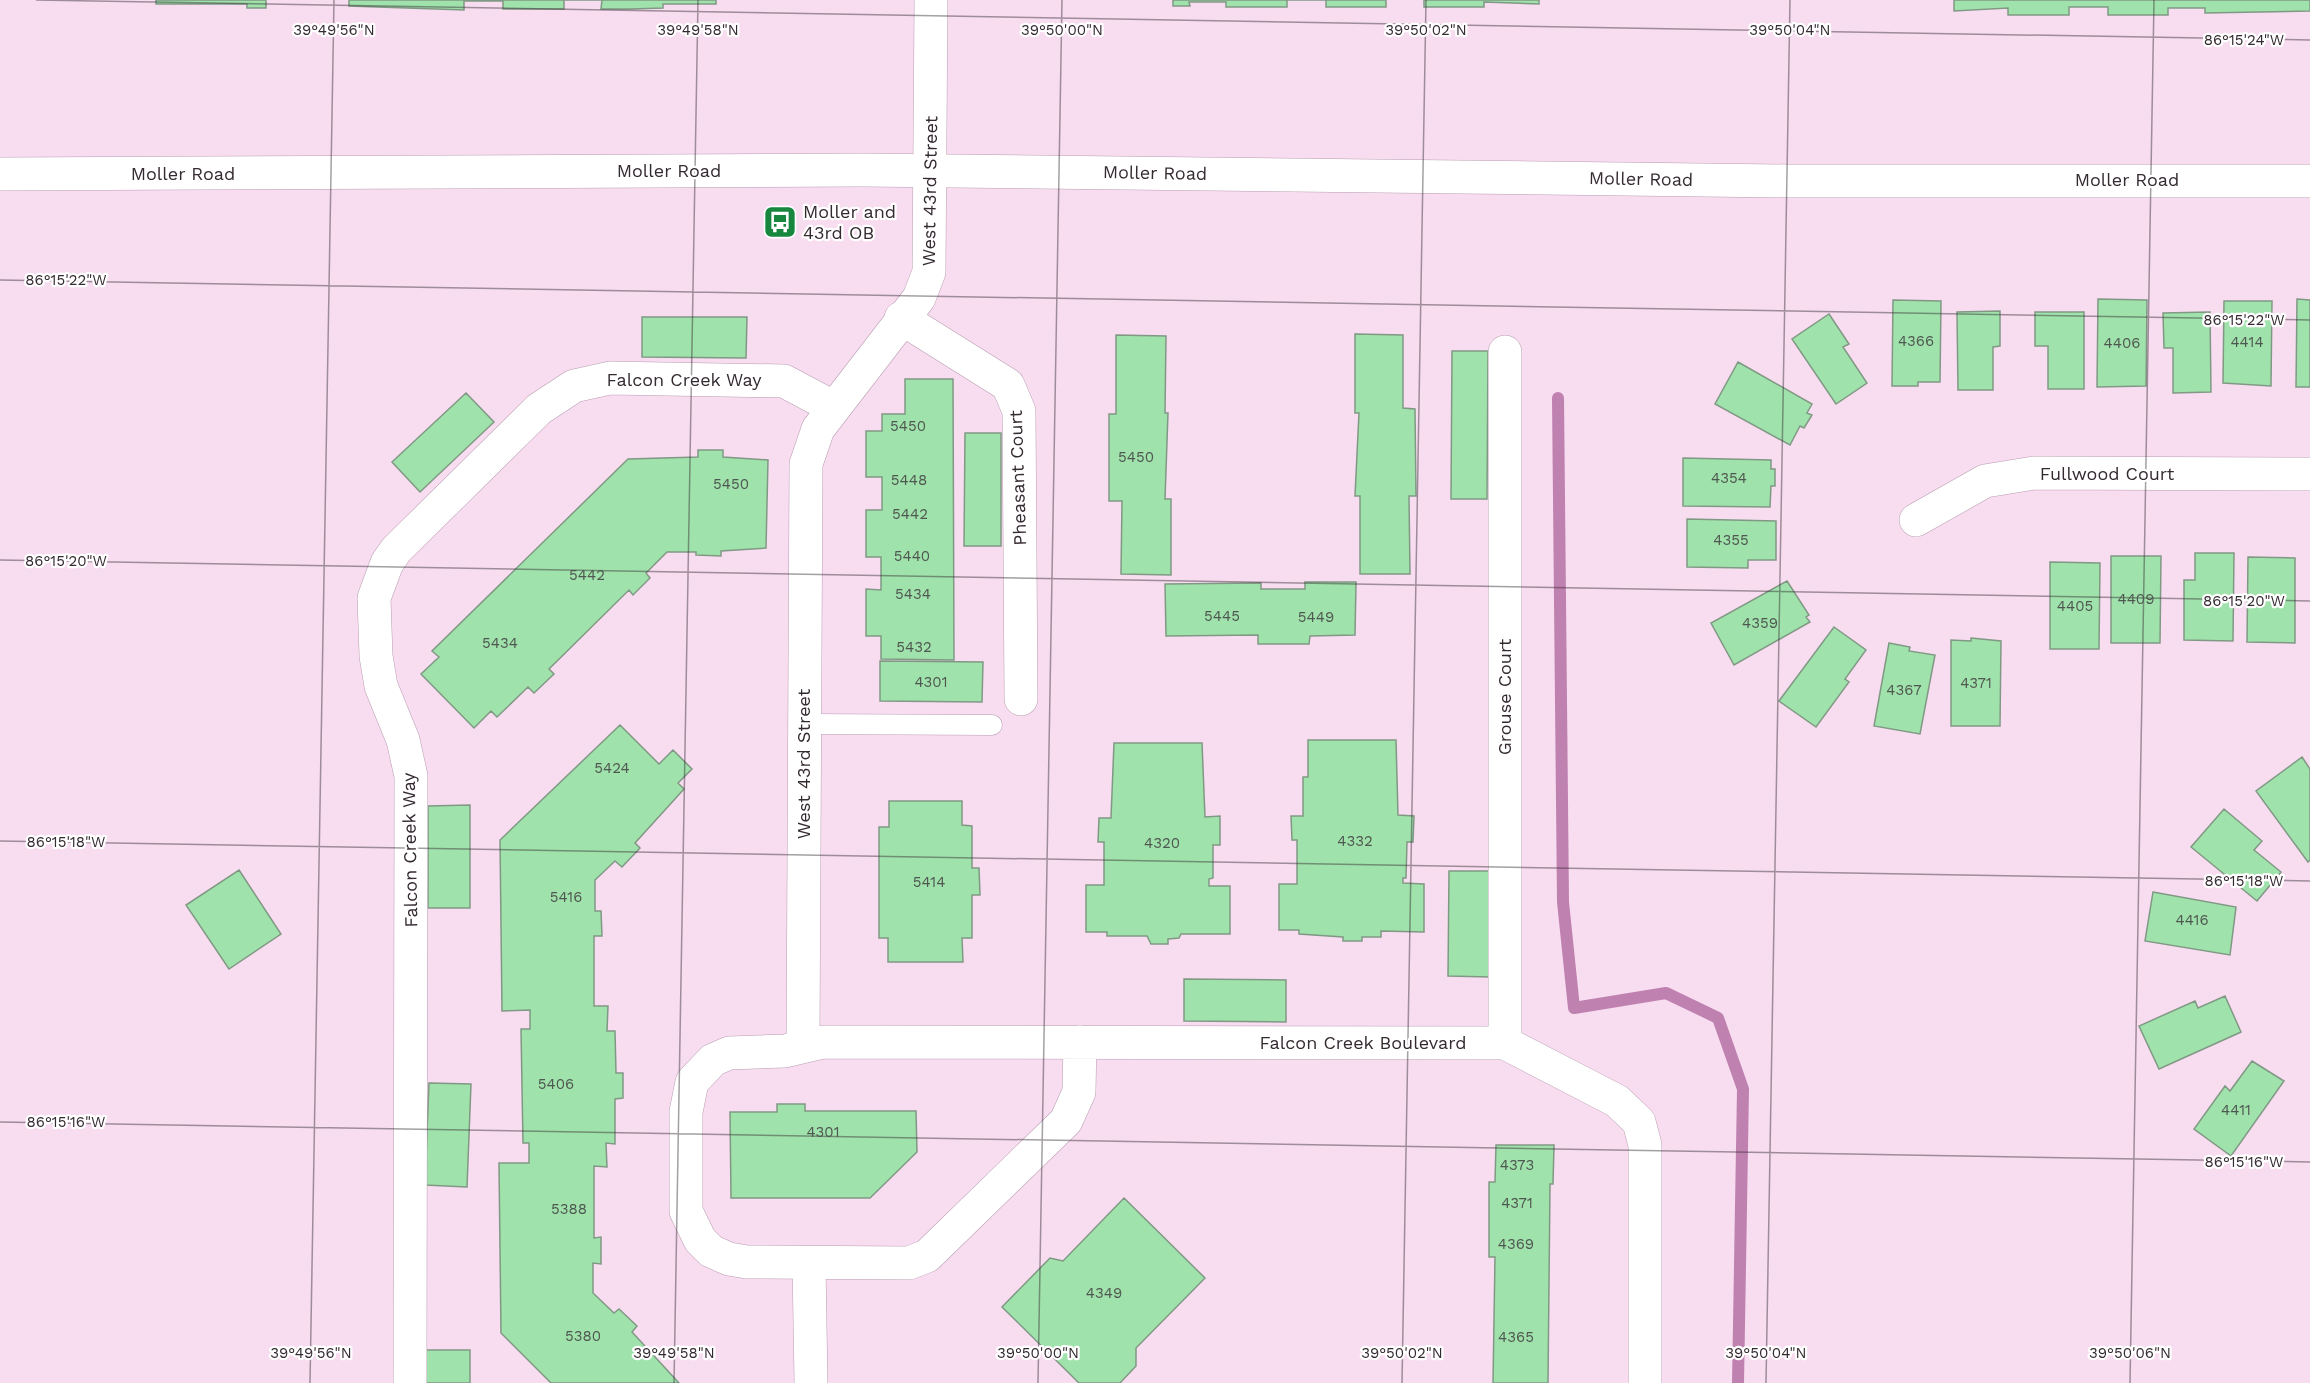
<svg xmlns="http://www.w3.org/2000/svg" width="2310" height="1383" viewBox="0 0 2310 1383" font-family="'Work Sans',sans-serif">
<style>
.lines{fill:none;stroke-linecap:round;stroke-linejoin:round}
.stream{stroke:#bf81b0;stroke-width:12}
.building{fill:#a0e2ac;stroke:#809984;stroke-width:1.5}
.lane-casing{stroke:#b89db0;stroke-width:21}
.street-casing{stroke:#b89db0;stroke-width:34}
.secondary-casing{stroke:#b89db0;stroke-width:34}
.lane{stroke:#fff;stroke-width:20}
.street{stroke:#fff;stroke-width:33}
.secondary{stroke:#fff;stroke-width:33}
.ticks{fill:none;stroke:#342a31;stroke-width:1.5;stroke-opacity:0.45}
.labels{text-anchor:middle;stroke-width:4.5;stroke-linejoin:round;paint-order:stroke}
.number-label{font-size:15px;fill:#4f5850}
.street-label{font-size:18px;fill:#342a31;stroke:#fff}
.poi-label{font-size:18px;fill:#342a31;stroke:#fff;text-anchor:start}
.ticks-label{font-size:15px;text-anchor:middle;fill:#342a31;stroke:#fff;stroke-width:4.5;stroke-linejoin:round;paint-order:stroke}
</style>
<rect width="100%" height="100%" fill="#f8dcf0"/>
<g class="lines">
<path class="stream" d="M 1558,398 L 1563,902 L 1574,1008 L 1666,993 L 1718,1018 L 1743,1089 L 1738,1383"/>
</g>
<path class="building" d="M 156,0 L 266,0 L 266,8 L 247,8 L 247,4 L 156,4 Z
M 349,0 L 716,0 L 716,4 L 663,4 L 663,8 L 631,9 L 601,9 L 602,0 L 564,0 L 564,9 L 503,9 L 503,1 L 464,1 L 464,10 L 349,6 Z
M 1173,0 L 1386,0 L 1386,7 L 1326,7 L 1326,0 L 1287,0 L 1287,7 L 1226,7 L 1226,2 L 1189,2 L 1190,6 L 1173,6 Z
M 1424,0 L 1539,0 L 1539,4 L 1484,2 L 1484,7 L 1424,7 Z
M 1954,0 L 2310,0 L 2310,11 L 2205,13 L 2205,8 L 2168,8 L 2168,15 L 2108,15 L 2108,7 L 2069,7 L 2069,15 L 2008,15 L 2008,8 L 1954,11 Z
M 2098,299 L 2147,300 L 2146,386 L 2097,387 Z
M 2297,299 L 2310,300 L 2310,387 L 2296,387 Z
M 1893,300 L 1941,301 L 1940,382 L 1918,382 L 1918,386 L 1892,386 Z
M 2224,301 L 2272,301 L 2271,386 L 2223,383 Z
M 2000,311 L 2000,346 L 1993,347 L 1993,390 L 1958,390 L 1957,312 Z
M 2035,312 L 2084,312 L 2084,389 L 2048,389 L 2048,346 L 2035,346 Z
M 2210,312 L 2211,392 L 2173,393 L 2173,348 L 2164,348 L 2163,313 Z
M 1829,314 L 1849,344 L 1843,347 L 1867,383 L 1836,404 L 1792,339 Z
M 642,317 L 747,317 L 746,358 L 642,357 Z
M 1355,334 L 1403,335 L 1403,408 L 1415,409 L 1416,496 L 1409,496 L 1410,574 L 1360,574 L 1360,496 L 1355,496 L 1359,413 L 1355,413 Z
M 1116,335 L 1166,336 L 1165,413 L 1168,413 L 1165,499 L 1171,499 L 1171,575 L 1121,574 L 1122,501 L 1109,501 L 1109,414 L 1116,414 Z
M 1452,351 L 1488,351 L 1487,499 L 1451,499 Z
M 1738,362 L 1812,404 L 1807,413 L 1812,415 L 1804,428 L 1800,426 L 1790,445 L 1715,404 Z
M 905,379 L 953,379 L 954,660 L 881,659 L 881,636 L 866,636 L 866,589 L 881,590 L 881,557 L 866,557 L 866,510 L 882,510 L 882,477 L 866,477 L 866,431 L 882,431 L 882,414 L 905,414 Z
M 466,393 L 494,422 L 420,492 L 392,462 Z
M 965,433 L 1001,433 L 1001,546 L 964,546 Z
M 698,450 L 723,450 L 723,457 L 768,460 L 766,548 L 721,551 L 721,556 L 696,555 L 696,552 L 667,552 L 646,573 L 650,578 L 633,595 L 629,590 L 549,669 L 554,674 L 534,693 L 528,687 L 497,717 L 491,711 L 474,728 L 421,674 L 439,657 L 432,651 L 628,459 L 698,457 Z
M 1683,458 L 1771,460 L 1771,469 L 1775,469 L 1775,486 L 1771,486 L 1770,507 L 1683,506 Z
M 1687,519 L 1776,521 L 1776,560 L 1748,560 L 1748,568 L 1687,567 Z
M 2195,553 L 2234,553 L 2233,641 L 2184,640 L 2184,580 L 2195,580 Z
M 2111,556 L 2161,556 L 2160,643 L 2111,643 Z
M 2248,557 L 2295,558 L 2295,643 L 2247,642 Z
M 2050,562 L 2100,563 L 2099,649 L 2050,649 Z
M 1787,581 L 1809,615 L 1806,617 L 1810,622 L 1734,665 L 1711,623 Z
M 1305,582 L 1356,582 L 1355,635 L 1310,636 L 1309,644 L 1258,644 L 1258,635 L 1166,636 L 1165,584 L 1261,583 L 1261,589 L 1305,589 Z
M 1834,627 L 1866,650 L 1845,679 L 1849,682 L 1816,727 L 1779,701 Z
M 1971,638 L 2001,641 L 2000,726 L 1951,726 L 1951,640 L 1971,641 Z
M 1889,643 L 1910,647 L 1909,651 L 1935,655 L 1920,734 L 1874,726 Z
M 880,661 L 983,662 L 982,702 L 880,701 Z
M 620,725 L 659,764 L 673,750 L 692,769 L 678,783 L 684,789 L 635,843 L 640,848 L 622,867 L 615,861 L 595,880 L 595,911 L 601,911 L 602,936 L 594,936 L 594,1006 L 608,1006 L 607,1031 L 615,1031 L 616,1073 L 623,1073 L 623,1098 L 615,1099 L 615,1144 L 606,1143 L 607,1167 L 594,1166 L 594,1238 L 601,1237 L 601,1264 L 593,1263 L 593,1293 L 614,1313 L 619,1309 L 637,1326 L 632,1332 L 679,1383 L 551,1383 L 501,1333 L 499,1163 L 529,1163 L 529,1143 L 523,1143 L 521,1029 L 530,1029 L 530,1010 L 502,1011 L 500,840 Z
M 1308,740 L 1396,740 L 1398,815 L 1414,816 L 1413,842 L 1407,842 L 1406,878 L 1403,878 L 1403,883 L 1424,884 L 1424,932 L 1381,931 L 1381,937 L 1362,937 L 1362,941 L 1343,941 L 1343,937 L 1299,934 L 1299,930 L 1279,930 L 1279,884 L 1297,884 L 1297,840 L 1292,840 L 1291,816 L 1303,816 L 1303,777 L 1308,777 Z
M 1114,743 L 1202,743 L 1205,817 L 1220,816 L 1220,845 L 1213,845 L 1213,878 L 1209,879 L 1209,886 L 1230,886 L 1230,934 L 1181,934 L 1179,938 L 1168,939 L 1168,944 L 1151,944 L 1147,936 L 1107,936 L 1107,932 L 1086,932 L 1086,885 L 1104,885 L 1104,842 L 1098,842 L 1099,818 L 1111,818 Z
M 2302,757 L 2310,769 L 2310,860 L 2308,862 L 2256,791 Z
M 889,801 L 962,801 L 962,825 L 972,826 L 972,868 L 979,868 L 980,895 L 972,895 L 972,938 L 962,938 L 963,962 L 888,962 L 888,938 L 879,938 L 879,827 L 889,827 Z
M 470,805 L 470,908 L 428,908 L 428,806 Z
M 2224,809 L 2262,841 L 2254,850 L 2281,872 L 2257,901 L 2191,847 Z
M 239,870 L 281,934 L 229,969 L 186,905 Z
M 1449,871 L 1490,871 L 1490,977 L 1448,976 Z
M 2153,892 L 2236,907 L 2230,955 L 2145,941 Z
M 1184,979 L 1286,980 L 1286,1022 L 1184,1021 Z
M 2225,996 L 2241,1032 L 2159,1069 L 2139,1026 L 2195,1001 L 2198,1008 Z
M 2252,1061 L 2284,1081 L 2231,1156 L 2194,1129 L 2225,1086 L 2230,1091 Z
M 429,1083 L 471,1084 L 467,1187 L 425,1185 Z
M 777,1104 L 805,1104 L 805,1111 L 916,1111 L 917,1152 L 870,1198 L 731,1198 L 730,1112 L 777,1112 Z
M 1496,1145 L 1554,1145 L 1553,1184 L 1550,1184 L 1548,1383 L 1493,1383 L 1495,1257 L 1489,1257 L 1489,1182 L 1495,1182 Z
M 1124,1198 L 1205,1278 L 1136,1348 L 1136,1366 L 1120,1383 L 1079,1383 L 1002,1307 L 1050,1258 L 1063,1261 Z
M 425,1350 L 470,1350 L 470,1383 L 426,1383 Z"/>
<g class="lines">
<g class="lane-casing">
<path id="lane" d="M 804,724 L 992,725"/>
</g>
<g class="street-casing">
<path id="street" d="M 901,318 L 1008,385 L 1019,411 L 1021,699
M 1916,520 L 1985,481 L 2034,473 L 2310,474
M 1080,1042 L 1079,1092 L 1066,1121 L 927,1256 L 909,1263 L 747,1262 L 729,1259 L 711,1251 L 700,1240 L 686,1211 L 686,1112 L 692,1082 L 713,1060 L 729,1053 L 785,1051 L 823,1042 L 1505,1043 L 1617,1101 L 1639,1122 L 1645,1145 L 1645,1383
M 1505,1043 L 1505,352
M 803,1046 L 806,464 L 818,429 L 919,298 L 929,272 L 931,0
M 809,1263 L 811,1383
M 410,1383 L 411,776 L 403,740 L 381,686 L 376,656 L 374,598 L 387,563 L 396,550 L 539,409 L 574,386 L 610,378 L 784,381 L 833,407"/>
</g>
<g class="secondary-casing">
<path id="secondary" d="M 0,174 L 863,170 L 1790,181 L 2310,181"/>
</g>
<use href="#lane" class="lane"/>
<use href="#street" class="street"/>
<use href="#secondary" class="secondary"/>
</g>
<path class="ticks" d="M 36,0 L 2310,40M 0,280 L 2310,320M 0,560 L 2310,601M 0,841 L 2310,881M 0,1122 L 2310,1162M 310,1383 L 334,0M 674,1383 L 698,0M 1038,1383 L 1062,0M 1402,1383 L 1426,0M 1766,1383 L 1790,0M 2130,1383 L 2154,0"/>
<defs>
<g id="bus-square" transform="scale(1.725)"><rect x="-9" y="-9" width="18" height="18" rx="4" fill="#17873f" stroke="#fff"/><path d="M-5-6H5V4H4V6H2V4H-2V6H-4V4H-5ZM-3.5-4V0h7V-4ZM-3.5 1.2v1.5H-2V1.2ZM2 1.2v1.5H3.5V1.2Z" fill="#fff"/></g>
</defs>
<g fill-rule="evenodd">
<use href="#bus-square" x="780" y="222"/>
</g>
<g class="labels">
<g class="number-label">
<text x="1916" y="346">4366</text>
<text x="2247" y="347">4414</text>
<text x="2122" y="348">4406</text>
<text x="908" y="431">5450</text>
<text x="1136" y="462">5450</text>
<text x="1729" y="483">4354</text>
<text x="909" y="485">5448</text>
<text x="731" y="489">5450</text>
<text x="910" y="519">5442</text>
<text x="1731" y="545">4355</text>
<text x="912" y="561">5440</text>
<text x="587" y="580">5442</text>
<text x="913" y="599">5434</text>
<text x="2136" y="604">4409</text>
<text x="2075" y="611">4405</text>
<text x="1222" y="621">5445</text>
<text x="1316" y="622">5449</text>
<text x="1760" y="628">4359</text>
<text x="500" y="648">5434</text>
<text x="914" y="652">5432</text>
<text x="931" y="687">4301</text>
<text x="1976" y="688">4371</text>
<text x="1904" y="695">4367</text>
<text x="612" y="773">5424</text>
<text x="1355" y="846">4332</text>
<text x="1162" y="848">4320</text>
<text x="929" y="887">5414</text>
<text x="566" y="902">5416</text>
<text x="2192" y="925">4416</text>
<text x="556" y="1089">5406</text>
<text x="2236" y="1115">4411</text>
<text x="823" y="1137">4301</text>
<text x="1517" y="1170">4373</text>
<text x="1517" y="1208">4371</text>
<text x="569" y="1214">5388</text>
<text x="1516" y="1249">4369</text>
<text x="1104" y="1298">4349</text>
<text x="583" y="1341">5380</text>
<text x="1516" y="1342">4365</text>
</g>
<g class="street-label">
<text x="669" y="177">Moller Road</text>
<text transform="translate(1155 173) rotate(1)" y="6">Moller Road</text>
<text x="183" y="180">Moller Road</text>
<text transform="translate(1641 179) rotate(1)" y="6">Moller Road</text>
<text x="2127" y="186">Moller Road</text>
<text transform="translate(930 191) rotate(-89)" y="6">West 43rd Street</text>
<text x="684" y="386">Falcon Creek Way</text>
<text x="2107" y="480">Fullwood Court</text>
<text transform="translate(1018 478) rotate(-92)" y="6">Pheasant Court</text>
<text transform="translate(1505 697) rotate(-90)" y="6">Grouse Court</text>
<text transform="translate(804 764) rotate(-90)" y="6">West 43rd Street</text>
<text transform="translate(410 850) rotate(-91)" y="6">Falcon Creek Way</text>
<text x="1363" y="1049">Falcon Creek Boulevard</text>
</g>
<g class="poi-label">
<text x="803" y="218">Moller and<tspan x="803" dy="21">43rd OB</tspan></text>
</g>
</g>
<g class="ticks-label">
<text x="334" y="35">39°49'56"N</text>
<text x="698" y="35">39°49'58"N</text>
<text x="1062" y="35">39°50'00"N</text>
<text x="1426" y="35">39°50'02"N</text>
<text x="1790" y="35">39°50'04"N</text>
<text x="2244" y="45">86°15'24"W</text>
<text x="66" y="285">86°15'22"W</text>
<text x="2244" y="325">86°15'22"W</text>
<text x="66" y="566">86°15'20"W</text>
<text x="2244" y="606">86°15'20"W</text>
<text x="66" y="847">86°15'18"W</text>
<text x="2244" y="886">86°15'18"W</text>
<text x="66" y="1127">86°15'16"W</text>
<text x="2244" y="1167">86°15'16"W</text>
<text x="311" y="1358">39°49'56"N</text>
<text x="674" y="1358">39°49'58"N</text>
<text x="1038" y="1358">39°50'00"N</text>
<text x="1402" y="1358">39°50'02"N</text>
<text x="1766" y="1358">39°50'04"N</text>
<text x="2130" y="1358">39°50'06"N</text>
</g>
</svg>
